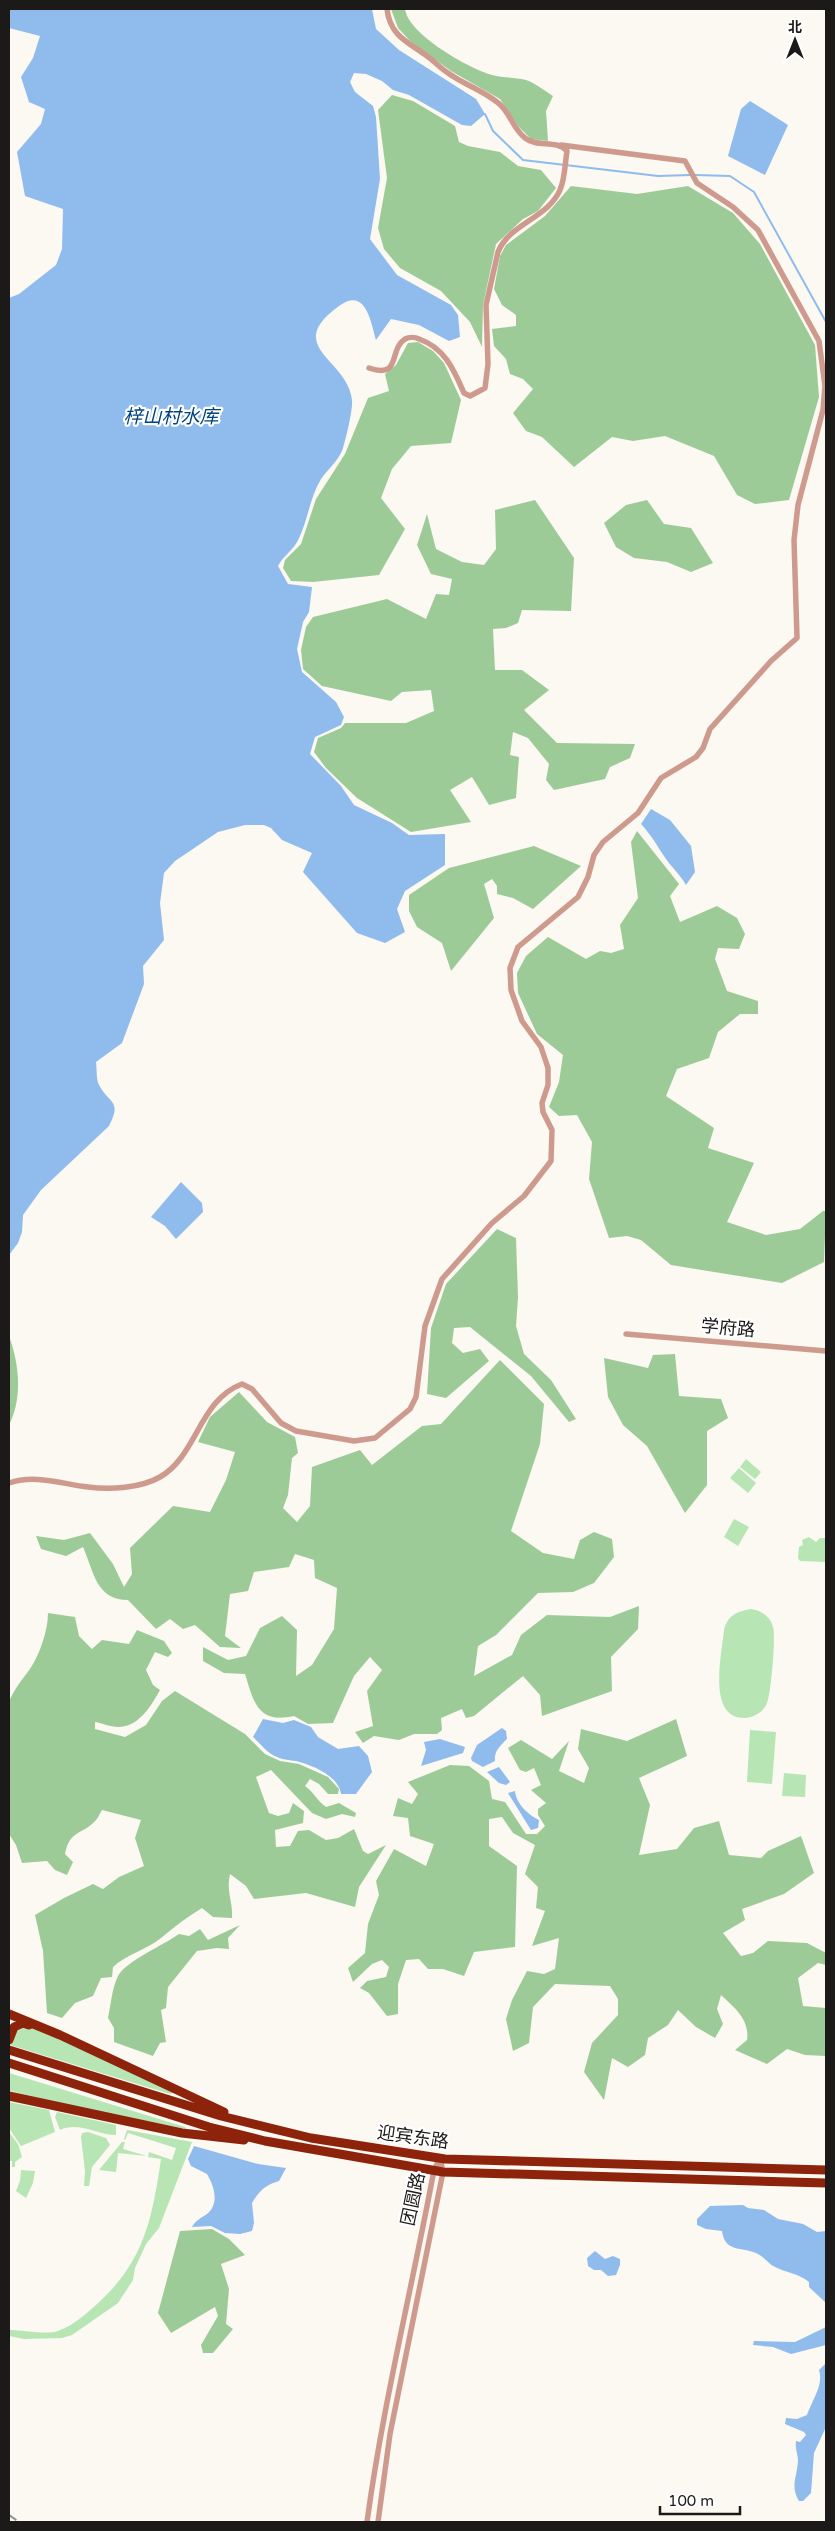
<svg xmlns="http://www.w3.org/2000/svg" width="835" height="2531" viewBox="0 0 835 2531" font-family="'Varela Round','Noto Sans SC',sans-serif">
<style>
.green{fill:#b8e5b4}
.forest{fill:#9dcb98}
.water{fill:#8fbbed}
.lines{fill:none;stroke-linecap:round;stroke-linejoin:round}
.stream{stroke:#8fbbed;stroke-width:2}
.minor{stroke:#ce9a8e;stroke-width:5.5}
.highway{stroke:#8e230b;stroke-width:9}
.rail{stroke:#94918d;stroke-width:2;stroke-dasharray:9 9;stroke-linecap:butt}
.labels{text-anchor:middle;stroke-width:4.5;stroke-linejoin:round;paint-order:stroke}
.street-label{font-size:18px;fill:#1b1a18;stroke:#fff}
.water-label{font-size:19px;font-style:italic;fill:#00437e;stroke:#fff}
</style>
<rect width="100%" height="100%" fill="#fcf8f2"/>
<path class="green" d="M 746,1459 L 761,1472 L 755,1479 L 740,1467 Z
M 739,1468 L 756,1483 L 748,1493 L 730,1478 Z
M 734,1519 L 749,1527 L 738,1546 L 724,1537 Z
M 809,1537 L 816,1542 L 820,1538 L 826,1538 L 826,1562 L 800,1561 L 798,1558 L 799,1547 L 803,1545 L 802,1540 Z
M 751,1609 C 762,1611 770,1616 773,1627 C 776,1637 771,1694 767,1703 C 764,1711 755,1717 746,1718 C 706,1720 722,1654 724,1630 C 727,1616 737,1611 751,1609 Z
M 750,1730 L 776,1732 L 772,1784 L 747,1782 Z
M 784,1773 L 806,1775 L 805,1797 L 782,1796 Z
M 28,2026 L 58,2038 L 172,2091 L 173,2093 L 170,2094 L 10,2045 L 14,2030 Z
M 9,2073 L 185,2127 L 186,2129 L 62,2104 L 11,2091 L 9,2090 Z
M 9,2102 L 49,2110 L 55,2132 L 21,2146 L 9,2128 Z
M 57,2112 L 116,2125 L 116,2135 C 97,2135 79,2121 60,2130 L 55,2117 Z
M 127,2130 L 192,2142 L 159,2228 L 146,2244 L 135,2268 L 133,2280 L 118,2303 L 72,2335 L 62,2338 L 24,2339 L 9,2336 L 9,2330 C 21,2330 49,2335 58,2331 C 72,2326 85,2315 96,2305 C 144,2262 152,2220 161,2159 L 148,2157 L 149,2152 L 172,2160 L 176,2148 L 128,2133 L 125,2140 L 124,2139 Z
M 9,2132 L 18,2144 L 22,2157 L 15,2162 L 15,2167 L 12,2167 L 12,2161 L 9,2161 L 9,2164 Z
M 88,2132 L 106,2138 L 110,2145 L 92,2167 L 89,2186 L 84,2186 L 85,2171 L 81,2137 L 82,2133 Z
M 122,2142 L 125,2142 L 123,2149 L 147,2156 L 118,2153 L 116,2172 L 99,2170 Z
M 21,2170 L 35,2171 L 33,2183 L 26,2198 L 16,2191 L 20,2181 Z"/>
<path class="forest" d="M 391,9 L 405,9 C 408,34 468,68 492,75 C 503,78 515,77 526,80 C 535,83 545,91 553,96 L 546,111 L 548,141 L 531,139 L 518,126 L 500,99 L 451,71 L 412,43 L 398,28 Z
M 392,95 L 413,101 L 455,126 L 459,142 L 468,146 L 500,152 L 518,166 L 541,170 L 556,188 L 538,211 L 523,219 L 496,244 L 483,305 L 482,347 L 470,322 L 441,291 L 400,268 L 384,249 L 378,228 L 387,178 L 378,110 Z
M 571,186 L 637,194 L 688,186 L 733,213 L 760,244 L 815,345 L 819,397 L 789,500 L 755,504 L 737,495 L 714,456 L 665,436 L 633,441 L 612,437 L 574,467 L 542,437 L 526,431 L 513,413 L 533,389 L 523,379 L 510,374 L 506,359 L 494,346 L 492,329 L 516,326 L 516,315 L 502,305 L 494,289 L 500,256 L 506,245 L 545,216 Z
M 418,342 L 433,351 L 444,363 L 461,400 L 451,443 L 411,446 L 392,469 L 381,498 L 405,529 L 379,575 L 313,582 L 291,581 L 283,568 L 285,560 L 301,544 L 316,499 L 345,454 L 368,398 L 389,391 L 385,374 L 396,365 L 408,343 Z
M 535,500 L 574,558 L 571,611 L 522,610 L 518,623 L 506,628 L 493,629 L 495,670 L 522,670 L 549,690 L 524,710 L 557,743 L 635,744 L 630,758 L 610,767 L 605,779 L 554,790 L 546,780 L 549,764 L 528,738 L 513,732 L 510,755 L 519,757 L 516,798 L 489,805 L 472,777 L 450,790 L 471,822 L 411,832 L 357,798 L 326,768 L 314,752 L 318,738 L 341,728 L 345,723 L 406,723 L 434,711 L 431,690 L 402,692 L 391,701 L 322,686 L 303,669 L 301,650 L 306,627 L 313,617 L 387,599 L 426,619 L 436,594 L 449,595 L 452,579 L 431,574 L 417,545 L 427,514 L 436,549 L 462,562 L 484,565 L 496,549 L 495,510 Z
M 647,500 L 664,524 L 691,528 L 713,563 L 691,572 L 667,562 L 634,558 L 616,547 L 604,523 L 626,505 Z
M 637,831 L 679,884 L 670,896 L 680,922 L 717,906 L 737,918 L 745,934 L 739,949 L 718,948 L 715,959 L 727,991 L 758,1001 L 758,1014 L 740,1014 L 718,1032 L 709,1058 L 677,1069 L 666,1096 L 714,1128 L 708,1148 L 754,1163 L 727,1222 L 766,1235 L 800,1229 L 823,1211 L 826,1211 L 824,1262 L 782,1283 L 671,1265 L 641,1240 L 627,1236 L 609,1238 L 589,1179 L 592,1142 L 577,1115 L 559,1116 L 549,1107 L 559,1082 L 563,1055 L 537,1034 L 518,993 L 517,973 L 526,956 L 548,937 L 586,959 L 600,951 L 611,953 L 624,949 L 620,925 L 638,898 L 631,842 Z
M 534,846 L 581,866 L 533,909 L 513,898 L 497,894 L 497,886 L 492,879 L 484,884 L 494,918 L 451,971 L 442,943 L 417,927 L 409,911 L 409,895 L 449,868 Z
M 497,1229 L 516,1238 L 518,1297 L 516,1326 L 524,1354 L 551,1380 L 576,1419 L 569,1422 L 531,1376 L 470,1327 L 454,1328 L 452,1343 L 463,1353 L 480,1349 L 489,1361 L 446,1398 L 427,1394 L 431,1328 L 446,1284 Z
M 9,1336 C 19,1363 23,1398 9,1425 Z
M 675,1354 L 679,1396 L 721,1399 L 728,1418 L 707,1431 L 707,1485 L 685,1513 L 647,1446 L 623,1425 L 608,1397 L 604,1358 L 648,1368 L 653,1355 Z
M 500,1360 L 544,1404 L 540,1444 L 511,1531 L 543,1553 L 574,1559 L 580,1540 L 594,1532 L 612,1539 L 614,1557 L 594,1583 L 573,1592 L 538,1593 L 496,1635 L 478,1646 L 474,1676 L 512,1655 L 521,1635 L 547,1615 L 610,1617 L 639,1606 L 638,1629 L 611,1657 L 612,1691 L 542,1716 L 540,1695 L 523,1676 L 474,1716 L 466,1718 L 462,1709 L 441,1718 L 442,1730 L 437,1734 L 414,1734 L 399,1740 L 374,1736 L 363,1743 L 355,1732 L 373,1726 L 367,1691 L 382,1670 L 370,1657 L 354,1676 L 333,1723 L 308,1724 L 294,1716 C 258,1724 254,1703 245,1674 L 224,1673 L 203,1661 L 203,1647 L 228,1660 L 246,1656 L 260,1628 L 282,1616 L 297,1630 L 296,1676 L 312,1665 L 334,1629 L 337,1588 L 315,1578 L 314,1560 L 295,1554 L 289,1567 L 254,1572 L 248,1591 L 230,1594 L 225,1636 L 241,1648 L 220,1647 L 195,1625 L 183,1629 L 170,1619 L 156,1629 L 128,1600 C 96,1600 94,1572 83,1547 L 66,1556 L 41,1549 L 36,1536 L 64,1540 L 90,1533 L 113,1564 L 124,1587 L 132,1574 L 130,1548 L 173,1506 L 210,1512 L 226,1480 L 235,1452 L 198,1442 L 210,1417 L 239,1392 L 267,1422 L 295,1437 L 298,1453 L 292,1458 L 288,1495 L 283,1508 L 297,1522 L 310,1506 L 312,1467 L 360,1450 L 372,1465 L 422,1426 L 441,1424 Z
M 48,1613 L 75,1617 L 79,1636 L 92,1649 L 102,1640 L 129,1644 L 137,1630 L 164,1641 L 172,1653 L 168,1657 L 155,1652 L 146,1670 L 153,1685 L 160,1690 C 151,1706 139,1727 118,1727 C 110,1727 102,1723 95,1722 L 95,1729 L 125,1737 L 146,1725 L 162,1701 L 175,1691 L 245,1734 L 265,1754 L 280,1761 L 299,1764 L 328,1777 L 339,1789 L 338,1794 L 328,1794 L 319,1784 L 310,1779 L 305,1786 C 314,1792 317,1801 326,1807 L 339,1803 L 356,1813 L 355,1817 L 342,1814 L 326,1819 L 312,1813 L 271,1770 L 256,1777 L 269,1813 L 278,1816 L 289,1813 L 293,1803 L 304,1811 L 303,1823 L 275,1830 L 276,1847 L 290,1846 L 298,1831 L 309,1830 L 326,1840 L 338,1838 L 354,1829 L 363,1851 L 368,1854 L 386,1845 L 359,1887 L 355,1907 L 306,1893 L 254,1899 L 246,1886 L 230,1874 C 226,1893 233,1900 232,1918 L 213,1917 L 202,1908 C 187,1917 174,1927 161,1938 C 146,1950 127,1954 113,1967 L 112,1977 L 101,1978 L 93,1996 L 75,2003 L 62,2018 L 47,2013 L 43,1951 L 35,1915 L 64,1898 L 93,1884 L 103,1889 L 119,1877 L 144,1866 L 135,1838 L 141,1820 L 102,1810 C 100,1813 98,1818 96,1820 C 83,1835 70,1829 65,1854 L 73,1862 L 67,1875 L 55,1870 L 47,1861 L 22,1863 L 16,1845 L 9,1834 L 9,1702 C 14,1689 22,1680 30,1669 C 40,1654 48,1630 48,1613 Z
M 676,1719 L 687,1756 L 639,1778 L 650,1805 L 639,1855 L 677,1849 L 694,1828 L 719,1821 L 729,1855 L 761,1858 L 768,1851 L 801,1836 L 814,1873 L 784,1894 L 742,1909 L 745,1920 L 723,1933 L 741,1956 L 753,1953 L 768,1941 L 807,1943 L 826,1953 L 826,1965 L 818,1963 L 798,1978 L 803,2006 L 826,2008 L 826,2056 L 805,2055 L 787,2049 L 767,2064 L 735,2050 L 747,2040 C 750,2020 735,2008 721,1995 L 717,2009 L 723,2024 L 715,2038 L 696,2027 L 678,2010 L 668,2025 L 648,2038 L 645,2055 L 628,2067 L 612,2058 L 604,2100 L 584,2072 L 592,2043 L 618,2015 L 618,1999 L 610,1986 L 555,1984 L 533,2007 L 529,2043 L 513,2051 L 506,2019 L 512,2000 L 527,1971 L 544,1974 L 555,1969 L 559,1938 L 532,1946 L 545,1911 L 536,1908 L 538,1887 L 525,1874 L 535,1845 L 513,1833 L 502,1817 L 489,1819 L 489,1846 L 517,1866 L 515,1947 L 474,1952 L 464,1976 L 443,1969 L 428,1969 L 419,1959 L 406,1960 L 398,1984 L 398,2014 L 387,2016 L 369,1993 L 360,1988 L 367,1981 L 386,1977 L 389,1967 L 382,1960 L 372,1964 L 353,1982 L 348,1968 L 365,1953 L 368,1924 L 379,1895 L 376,1881 L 394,1849 L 426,1866 L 434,1844 L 410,1836 L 408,1818 L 393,1816 L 398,1798 L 412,1804 L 418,1794 L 408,1782 L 450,1765 L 469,1766 L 489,1781 L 492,1799 L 505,1802 L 526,1834 L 537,1834 L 545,1826 L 538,1815 L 538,1809 L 546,1803 L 531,1790 L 541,1785 L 534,1768 L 526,1772 L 520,1770 L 508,1748 L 521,1740 L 552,1759 L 569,1741 L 559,1771 L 584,1783 L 589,1768 L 578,1749 L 581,1729 L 627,1741 Z
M 240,1925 L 228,1938 L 229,1949 L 217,1948 L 197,1951 L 168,1987 L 166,2008 L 161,2010 L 166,2042 L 160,2043 L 153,2056 L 114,2042 L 114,2028 L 108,2018 C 111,2004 112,1988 118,1976 C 126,1961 164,1945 179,1934 L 189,1936 L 200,1929 L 208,1940 Z
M 212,2229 L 229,2239 L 245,2255 L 221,2264 L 229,2289 L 226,2324 L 233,2329 L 213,2353 L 203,2353 L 201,2345 L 218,2316 L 215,2307 L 171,2333 L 158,2313 L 180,2231 Z"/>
<path class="water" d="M 9,9 L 372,9 L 376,29 L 399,50 L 476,99 L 485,114 L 471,126 L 462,125 L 409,95 L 393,90 L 382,81 L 366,74 L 354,73 L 350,82 L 355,92 L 373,106 L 376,117 L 380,179 L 370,239 L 397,275 L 451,305 L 458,315 L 460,337 L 449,341 L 419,325 L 391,319 L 376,340 C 371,323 366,286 339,306 C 282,347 348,359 352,400 C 353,410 346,438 343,448 C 340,459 328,469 321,479 C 309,499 308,522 297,542 C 292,551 283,556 278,566 L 288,584 L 312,587 L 309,612 L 303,622 L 297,649 L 302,672 L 336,702 L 344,717 L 341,725 L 315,737 L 310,754 L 341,786 L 354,805 L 392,823 L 409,835 L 445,834 L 445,865 L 405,891 L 397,909 L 405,932 L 385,943 L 357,933 L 303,872 L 312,853 L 282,840 L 271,828 L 264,825 L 245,825 L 218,832 L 175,861 L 164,873 L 160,903 L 164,940 L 143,966 L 144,984 L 122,1043 L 96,1062 C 97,1069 96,1080 99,1085 C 110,1105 122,1100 109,1126 L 41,1190 L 23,1215 L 22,1232 L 18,1243 L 9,1255 L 9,298 L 19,294 L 56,265 L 62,249 L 63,209 L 25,196 L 17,152 L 41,124 L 45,109 L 29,102 L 21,77 L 33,58 L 40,36 L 9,28 Z
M 750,101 L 788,125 L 765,175 L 728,156 L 741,109 Z
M 651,809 L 670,820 L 691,846 L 695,872 L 686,885 C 680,874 671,867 664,856 C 656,844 652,836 641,824 Z
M 181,1182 L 202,1203 L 203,1212 L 176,1239 L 165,1226 L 151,1217 Z
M 263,1719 L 283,1723 L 294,1720 L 311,1727 L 318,1737 L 338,1749 L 359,1746 L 368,1756 L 372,1772 L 356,1794 L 341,1794 C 339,1776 312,1765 296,1761 C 290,1760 283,1760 277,1757 C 267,1753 261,1744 253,1737 Z
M 502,1728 L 506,1731 L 507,1739 C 500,1746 494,1751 495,1761 L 483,1767 L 472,1761 L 471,1758 L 477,1745 Z
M 440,1739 L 465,1747 L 463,1753 L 421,1766 L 426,1750 L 424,1742 Z
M 499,1767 L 510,1782 L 506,1785 L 499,1783 L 487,1772 Z
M 515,1791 C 516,1803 528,1815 539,1820 L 538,1828 L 531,1830 L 508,1793 Z
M 194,2146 L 258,2164 L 286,2168 L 279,2181 C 265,2185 259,2191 252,2203 L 254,2223 L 252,2231 L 240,2234 L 225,2233 L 211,2226 L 192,2227 C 196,2220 201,2218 207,2214 C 220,2203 214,2186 207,2174 L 191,2166 L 188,2159 Z
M 743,2205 L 748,2208 L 764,2210 L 778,2219 L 803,2224 L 817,2232 L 826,2231 L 826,2303 L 809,2287 L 809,2282 C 798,2273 786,2273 773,2266 C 768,2263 764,2257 758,2254 C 744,2246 725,2254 722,2231 L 706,2229 L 697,2225 L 697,2219 L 710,2206 Z
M 595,2251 L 605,2259 L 613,2256 L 620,2259 L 620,2265 L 616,2275 L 608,2276 L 601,2270 L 594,2270 L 588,2266 L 587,2258 Z
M 826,2327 L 826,2345 L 791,2354 L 773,2347 L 753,2345 L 754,2341 L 795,2342 Z
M 826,2363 L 826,2427 L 814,2453 L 811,2493 L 803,2501 L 799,2501 C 790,2486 797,2478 798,2461 C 798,2454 795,2450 796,2441 L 800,2442 L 806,2435 L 804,2432 L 785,2424 L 786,2418 L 797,2419 L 807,2415 C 812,2400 824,2385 819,2370 Z"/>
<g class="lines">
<path class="stream" d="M 485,114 L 493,131 L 523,160 L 658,176 L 690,175
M 695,175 L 730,176 L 754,192 L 826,322"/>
<path class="minor" d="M 369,368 C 402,379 388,350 405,339 C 409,337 415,337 419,339 C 445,348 454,370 464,393 L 470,396 L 485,388 L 488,364 L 486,305 L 498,252 C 509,224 548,218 560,190 C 565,179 565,163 567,151 C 556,139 538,148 525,138 C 512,128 510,111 497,102 C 482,90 463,84 448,73 C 440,68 434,61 427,56 C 408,42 390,36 387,9
M 626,1334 L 826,1351
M 9,1483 C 35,1474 62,1484 88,1487 C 110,1490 141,1488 160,1477 C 197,1456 199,1400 242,1384 L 252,1389 L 281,1423 L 296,1431 L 354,1441 L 375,1438 L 410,1409 L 416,1397 L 425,1326 L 442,1279 L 492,1223 L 524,1196 L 551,1161 L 552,1130 L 543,1112 L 542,1103 L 548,1085 L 548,1068 L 541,1047 L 522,1021 L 511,990 L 510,968 L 518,947 L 578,897 L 588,877 L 594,855 L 603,842 L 638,813 L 661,778 L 696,757 L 703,748 L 710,729 L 771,661 L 797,638 L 794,540 L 798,505 L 823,410 L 825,386 L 819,341 L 758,230 L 733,207 L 697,183 L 685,161 L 561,145
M 367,2522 C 383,2404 412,2288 434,2170 L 440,2158
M 378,2522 L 390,2434 L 443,2172 L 440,2158"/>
<path class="highway" d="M 9,2014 L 60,2035 L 224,2112
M 9,2040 L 14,2027 L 23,2023 L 29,2025
M 9,2050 L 221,2116 L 311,2138 L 445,2159 L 826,2170
M 9,2063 L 209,2127 L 265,2141 L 443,2172 L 826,2183
M 9,2096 L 182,2133 L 244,2140"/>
<path class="rail" d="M 9,2515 L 19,2522"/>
</g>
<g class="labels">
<g class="street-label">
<text transform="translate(728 1328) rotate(5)" y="6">学府路</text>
<text transform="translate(413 2137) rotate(8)" y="6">迎宾东路</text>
<text transform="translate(413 2199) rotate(-78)" y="6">团圆路</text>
</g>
<g class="water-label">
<text x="171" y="423">梓山村水库</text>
</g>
</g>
<rect width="835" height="2531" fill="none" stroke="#1b1a18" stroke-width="20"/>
<g transform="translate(795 40)" stroke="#ffffff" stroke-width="4" paint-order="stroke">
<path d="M0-4L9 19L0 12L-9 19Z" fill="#1b1a18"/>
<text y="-8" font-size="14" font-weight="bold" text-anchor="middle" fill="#1b1a18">北</text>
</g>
<path d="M660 2506v8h80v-8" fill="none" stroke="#1b1a18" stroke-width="2.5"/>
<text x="668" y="2506" font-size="15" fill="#1b1a18" stroke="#ffffff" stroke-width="4" paint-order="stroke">100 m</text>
</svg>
